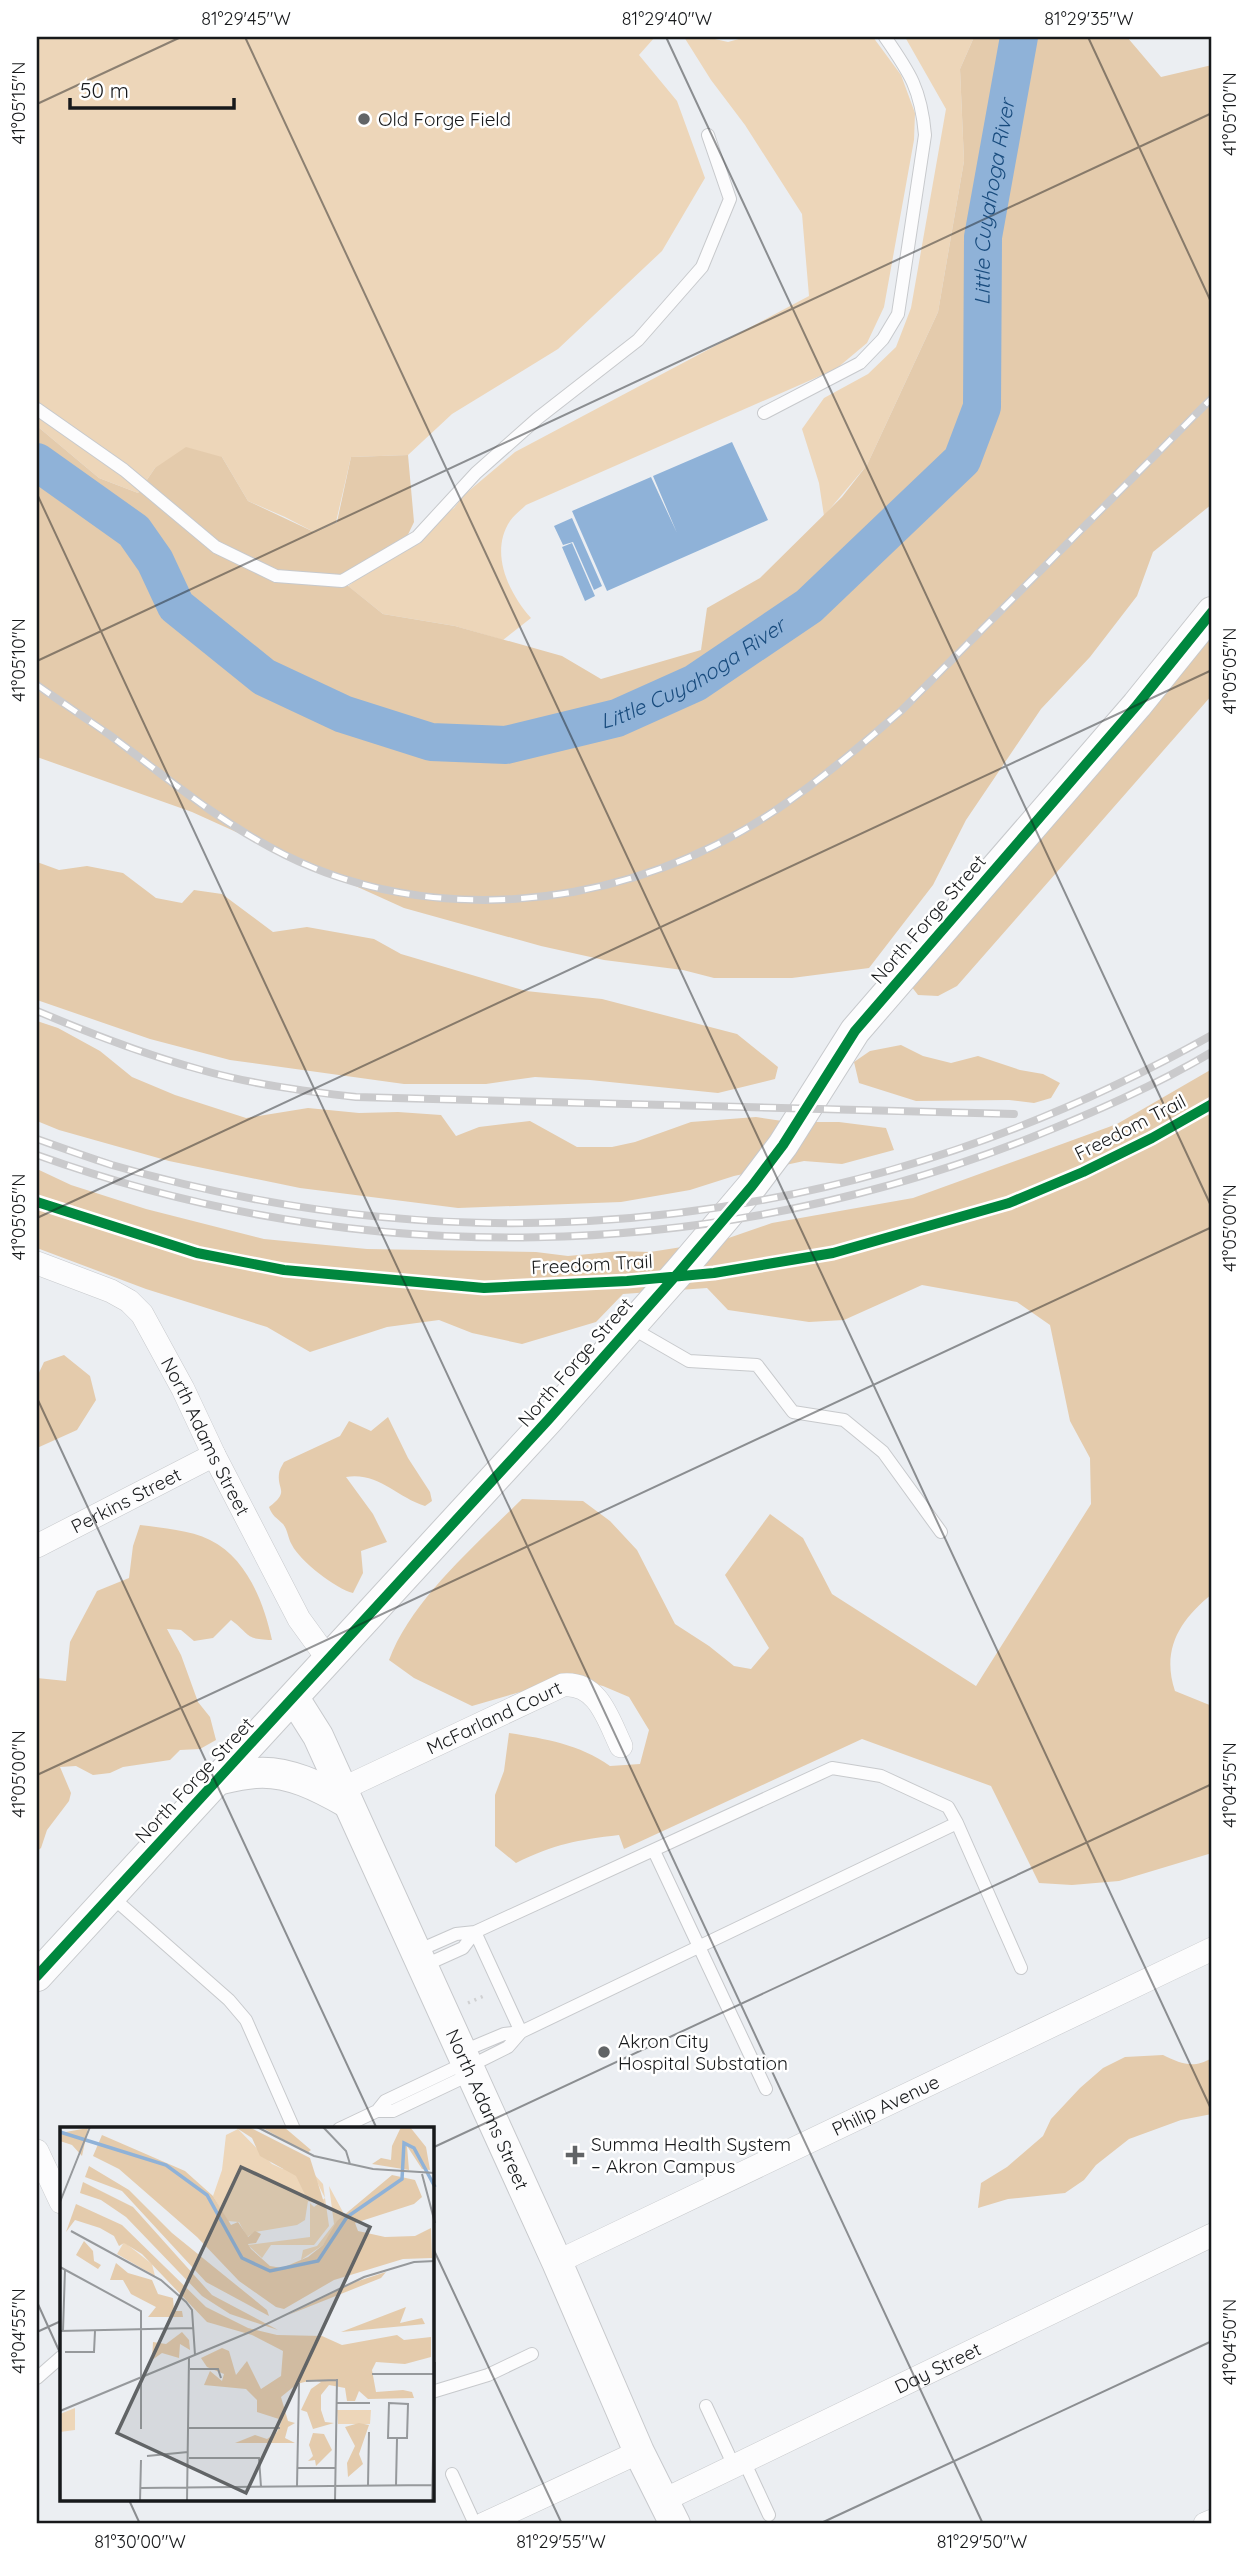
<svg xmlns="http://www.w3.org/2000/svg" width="1249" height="2561" viewBox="0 0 1249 2561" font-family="Quicksand,sans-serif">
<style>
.green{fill:#edd6b9}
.forest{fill:#e4cbac}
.water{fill:#8fb2d8}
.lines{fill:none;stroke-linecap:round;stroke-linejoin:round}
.river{stroke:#8fb2d8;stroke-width:38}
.service-casing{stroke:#c7c9cc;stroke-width:14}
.minor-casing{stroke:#c7c9cc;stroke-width:24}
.tertiary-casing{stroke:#c7c9cc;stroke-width:32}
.path{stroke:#cfd0d1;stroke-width:3.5;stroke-dasharray:2 5;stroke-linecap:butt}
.service{stroke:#fcfcfd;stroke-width:12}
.minor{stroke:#fcfcfd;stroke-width:23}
.tertiary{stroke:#fcfcfd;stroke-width:30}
.rail-casing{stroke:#cacacc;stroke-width:8}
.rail{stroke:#fff;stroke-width:5;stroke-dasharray:16;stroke-linecap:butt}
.cycleway-casing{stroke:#fff;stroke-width:15}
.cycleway{stroke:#00873e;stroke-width:10}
.ticks{fill:none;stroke:#17191b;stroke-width:2;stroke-opacity:0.45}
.poi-dot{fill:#616466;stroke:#fff;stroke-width:2.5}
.labels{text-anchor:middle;stroke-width:5;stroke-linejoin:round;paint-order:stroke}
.poi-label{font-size:19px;fill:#17191b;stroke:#fff;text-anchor:start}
.street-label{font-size:19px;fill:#17191b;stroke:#fff}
.water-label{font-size:21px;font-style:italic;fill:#194c7e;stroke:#fff}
.inset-river{fill:none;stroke:#8fb2d8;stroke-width:3.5}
.inset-road{fill:none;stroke:#96999c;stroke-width:2}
.view{fill:#616466;fill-opacity:0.15;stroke:#616466;stroke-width:3.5}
.inset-edge{fill:none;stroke:#17191b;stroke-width:3.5}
.neatline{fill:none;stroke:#17191b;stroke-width:2.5}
.ticks-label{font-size:18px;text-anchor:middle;fill:#17191b}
</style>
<rect width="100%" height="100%" fill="#ebeef2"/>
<path class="green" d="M 37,37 L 655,37 L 639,55 L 677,101 L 705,178 L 662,251 L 558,349 L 452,414 L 408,455 L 351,457 L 336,522 L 314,532 L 285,517 L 248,501 L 222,457 L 155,468 L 138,493 L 99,478 L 37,426 Z
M 684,37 L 706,37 L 728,42 L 746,37 L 873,37 L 901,75 L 915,113 L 914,140 L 884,307 L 867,343 L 836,369 L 526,505 C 521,510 514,515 510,521 C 489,553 509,593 531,618 L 503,640 L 455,626 L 383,614 L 348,586 L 454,508 L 464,495 L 515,452 L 809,296 L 802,214 L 745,125 L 711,80 Z
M 905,37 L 974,37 L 960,69 L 964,161 L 938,312 L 867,465 L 824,516 L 819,483 L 802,429 L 824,398 L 868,374 L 896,347 L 911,308 L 946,109 Z"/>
<path class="forest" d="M 974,37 L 1127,37 L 1161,77 L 1212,65 L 1212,504 L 1153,552 L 1137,596 L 1090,657 L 1041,709 L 966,820 L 933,885 L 869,968 L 792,978 L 714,978 L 683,970 L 604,960 L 541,946 L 404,908 L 192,812 L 37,757 L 37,426 L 99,478 L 138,493 L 155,468 L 186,447 L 222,457 L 248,501 L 314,532 L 337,522 L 351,457 L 408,455 L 414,522 L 403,545 L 342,581 L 383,614 L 455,626 L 562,656 L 601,679 L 701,650 L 707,608 L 760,578 L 842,497 L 867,465 L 938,312 L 964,161 L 960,69 Z
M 1212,630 L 1212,695 L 957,986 L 938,996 L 918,995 L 911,986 Z
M 37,862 L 59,870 L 87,866 L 123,873 L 156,898 L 182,903 L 194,890 L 222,894 L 273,932 L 307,927 L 374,939 L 401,954 L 526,991 L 602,999 L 737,1034 L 778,1067 L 775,1079 L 718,1093 L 590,1080 L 535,1077 L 486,1084 L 404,1084 L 230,1060 L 150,1039 L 37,1000 Z
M 37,1021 L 58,1028 L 100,1051 L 132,1077 L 175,1095 L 246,1118 L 308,1108 L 359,1113 L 398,1112 L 441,1115 L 456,1136 L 479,1127 L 530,1121 L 577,1147 L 612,1147 L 635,1142 L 691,1122 L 756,1117 L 789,1122 L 839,1122 L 886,1128 L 894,1150 L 842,1164 L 804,1161 L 734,1176 L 690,1190 L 621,1202 L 458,1208 L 300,1188 L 169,1161 L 59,1130 L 37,1121 Z
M 901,1045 L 923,1056 L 951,1063 L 978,1056 L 1020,1070 L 1043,1074 L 1060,1083 L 1051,1098 L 1034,1103 L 1009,1100 L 916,1101 L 859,1083 L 854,1062 L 870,1051 Z
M 1212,1069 L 1212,1594 C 1180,1620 1161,1649 1175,1691 L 1212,1706 L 1212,1853 L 1119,1881 L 1072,1885 L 1039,1883 L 991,1786 L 862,1739 L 624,1849 L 619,1835 C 577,1840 555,1844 516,1863 L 495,1846 L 495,1795 L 504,1771 L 509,1733 C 546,1739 579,1744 610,1766 L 640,1764 L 649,1730 L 629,1697 L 603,1686 L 569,1678 L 472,1706 L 414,1678 L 389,1660 C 412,1599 476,1545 522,1499 L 583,1501 L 610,1521 L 637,1550 L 675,1624 L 709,1646 L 734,1666 L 751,1669 L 769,1648 L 725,1575 L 770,1514 L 803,1538 L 832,1594 L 976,1686 L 1091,1504 L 1090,1458 L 1070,1421 L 1050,1325 L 1017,1302 L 922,1285 L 844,1320 L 809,1322 L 728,1310 L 707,1288 L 623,1294 L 596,1322 L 522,1344 L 472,1333 L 439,1320 L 387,1327 L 310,1352 L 267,1327 L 146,1289 L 37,1248 L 37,1169 L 71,1185 L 146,1209 L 264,1239 L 367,1249 L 536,1252 L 568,1256 L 620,1251 L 650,1252 L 720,1241 L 772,1223 L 913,1198 L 1117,1124 Z
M 64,1355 L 90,1376 L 96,1400 L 77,1430 L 37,1448 L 37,1377 L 44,1362 Z
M 388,1417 L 408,1458 L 430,1492 L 432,1501 L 425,1506 C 396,1497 379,1472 346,1477 L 373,1514 L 387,1542 L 361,1551 L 363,1573 L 353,1593 C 336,1589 300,1561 292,1545 C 288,1539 288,1530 283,1524 C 277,1518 272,1516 269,1507 C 290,1491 277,1490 279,1474 C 279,1470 282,1466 284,1462 L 340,1436 L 349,1421 L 371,1431 Z
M 140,1525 C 163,1528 190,1530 210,1540 C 247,1558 264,1603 272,1640 C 244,1639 251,1635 231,1620 L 213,1638 L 194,1641 L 181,1630 L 167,1629 L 181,1655 L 198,1702 L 210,1717 L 216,1740 L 200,1749 L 180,1750 L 170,1760 L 123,1767 L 110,1773 L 93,1775 L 76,1766 L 60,1767 L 71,1793 L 69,1801 L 47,1830 L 41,1848 L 37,1851 L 37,1678 L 66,1681 L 70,1642 L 97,1591 L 129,1578 L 133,1546 Z
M 1163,2055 C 1182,2064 1193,2069 1212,2058 L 1212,2114 L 1181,2120 L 1129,2139 L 1096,2165 L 1084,2180 L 1065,2193 L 1008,2199 L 978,2208 L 981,2183 L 1007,2167 L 1043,2136 L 1051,2119 L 1080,2088 L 1103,2068 L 1125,2057 Z"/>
<path class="water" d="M 732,442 L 768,520 L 607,591 L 572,511 L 651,477 L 677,533 L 653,476 Z
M 572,518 L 602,586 L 594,590 L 573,542 L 563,545 L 554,526 Z
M 572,543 L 595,596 L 585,601 L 562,547 Z"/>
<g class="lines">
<path class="river" id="s1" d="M 37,462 L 134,531 L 155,561 L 176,606 L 264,677 L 343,714 L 431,742 L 506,745 L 617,718 L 695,683 L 809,606 L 962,460 L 982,407 L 983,237 L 1019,37"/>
<g class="service-casing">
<path id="service" d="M 37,409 L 124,470 L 216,547 L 276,576 L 342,581 L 417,537 L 476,473 L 538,418 L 638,340 L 702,267 L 730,199 L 708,135
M 764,413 L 860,363 L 883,339 L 898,314 L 925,135 C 921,89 910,73 885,37
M 630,1327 L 689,1361 L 757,1365 L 793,1412 L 844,1420 L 883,1452 L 941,1532
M 957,1823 L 521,2032 L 475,1932 L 832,1768 L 881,1776 L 948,1807 L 957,1823 L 1021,1968
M 654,1851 L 766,2089
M 111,1896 L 229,2000 L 246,2020 L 294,2129
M 415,1952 L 456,1934 L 475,1932 L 463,1948 L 423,1966
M 461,2052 L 504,2034 L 521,2032 L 508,2047 L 468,2067
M 377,2111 L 393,2111 L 471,2074
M 339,2129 L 377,2111 L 385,2101 L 465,2063
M 37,2378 L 61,2357
M 432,2392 L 488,2375 L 532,2354
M 706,2406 L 734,2466
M 744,2461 L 769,2515
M 452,2474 L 475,2524"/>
</g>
<g class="minor-casing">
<g id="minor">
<path id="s2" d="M 37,1263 L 111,1291 L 129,1301 L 142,1314 L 183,1389 L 214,1455 L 299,1619 L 328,1659"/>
<path id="s3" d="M 37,1546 L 214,1455"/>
<path id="s4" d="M 342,1789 L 563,1685 C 598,1682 608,1719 621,1746"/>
<path d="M 37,2151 L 61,2202"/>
<path id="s5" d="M 557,2262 L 1212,1949"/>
<path id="s6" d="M 664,2500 L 1212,2235"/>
<path d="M 484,2524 L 639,2452"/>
<path d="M 1205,2524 L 1212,2521"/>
</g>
</g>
<g class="tertiary-casing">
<g id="tertiary">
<path id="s7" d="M 294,1698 L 318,1736 L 557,2262 L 639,2452 L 675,2524"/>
<path d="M 217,1780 C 230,1777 242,1774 255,1773 C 288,1770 320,1787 348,1803"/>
<path d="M 37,1976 L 548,1420 L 679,1272 L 752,1186 L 783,1145 L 855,1031 L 1137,705 L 1212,612"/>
</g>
</g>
<path class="path" d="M 468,2003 L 486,1995"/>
<use href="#service" class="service"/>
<use href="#minor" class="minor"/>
<use href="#tertiary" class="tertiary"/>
<g class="rail-casing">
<path id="rail" d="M 37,685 C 61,702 87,719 111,736 C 167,778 222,824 285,855 C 428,926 605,909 742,831 C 800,798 851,754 902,710 L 1212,398
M 37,1011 C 89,1033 143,1054 198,1069 C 250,1084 303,1091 356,1097 L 1014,1114
M 37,1139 C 62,1148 87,1157 112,1165 C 490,1275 871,1227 1212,1035
M 37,1155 C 362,1271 709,1264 1030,1138 C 1092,1113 1155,1086 1212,1052"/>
</g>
<use href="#rail" class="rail"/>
<g class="cycleway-casing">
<path id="cycleway" d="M 37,1202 L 197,1253 L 284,1270 L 484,1288 L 627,1281 L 714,1273 L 833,1253 L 1009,1203 L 1083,1172 L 1152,1138 L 1212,1104
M 37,1976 L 548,1420 L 679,1272 L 752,1186 L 783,1145 L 855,1031 L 1137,705 L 1212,612"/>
</g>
<use href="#cycleway" class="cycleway"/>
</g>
<path class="ticks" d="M 245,37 L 1212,2111M 666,37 L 1212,1208M 1088,37 L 1212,304M 37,104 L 181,37M 37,494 L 983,2524M 37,661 L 1212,113M 37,1218 L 1212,670M 37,1398 L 377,2129M 37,1775 L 1212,1227M 432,2148 L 1212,1784M 432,2246 L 562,2524M 37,2302 L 61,2355M 37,2332 L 61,2321M 129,2500 L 140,2524M 819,2524 L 1212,2341"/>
<g class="poi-dot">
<circle cx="364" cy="119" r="7"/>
<circle cx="604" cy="2052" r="7"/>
<path d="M571.5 2144.5h7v7h7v7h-7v7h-7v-7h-7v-7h7z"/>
</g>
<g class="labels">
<g class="poi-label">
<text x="378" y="126">Old Forge Field</text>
<text x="618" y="2048">Akron City<tspan x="618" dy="22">Hospital Substation</tspan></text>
<text x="591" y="2151">Summa Health System<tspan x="591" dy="22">– Akron Campus</tspan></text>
</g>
<g class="street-label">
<text transform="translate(928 919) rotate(-49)" y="7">North Forge Street</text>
<text transform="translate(1130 1127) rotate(-27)" y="7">Freedom Trail</text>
<text transform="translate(592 1264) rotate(-3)" y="7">Freedom Trail</text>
<text transform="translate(575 1362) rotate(-49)" y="7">North Forge Street</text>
<text dy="7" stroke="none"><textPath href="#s2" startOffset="256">North Adams Street</textPath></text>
<text dy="7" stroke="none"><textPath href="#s3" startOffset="100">Perkins Street</textPath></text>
<text dy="7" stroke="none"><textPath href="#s4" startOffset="168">McFarland Court</textPath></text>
<text transform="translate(194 1780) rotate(-47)" y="7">North Forge Street</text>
<text dy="7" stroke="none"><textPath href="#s5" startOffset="364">Philip Avenue</textPath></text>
<text dy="7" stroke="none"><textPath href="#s7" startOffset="455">North Adams Street</textPath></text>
<text dy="7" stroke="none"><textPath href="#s6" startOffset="304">Day Street</textPath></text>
</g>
<g class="water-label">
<text dy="7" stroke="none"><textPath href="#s1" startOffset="1384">Little Cuyahoga River</textPath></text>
<text dy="7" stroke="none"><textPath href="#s1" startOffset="775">Little Cuyahoga River</textPath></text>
</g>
</g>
<g transform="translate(60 2127)">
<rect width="374" height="374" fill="#ebeef2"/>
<path d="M 178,2 L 212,37 L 223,42 L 231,34 L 248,74 L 245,93 L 237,98 L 195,105 L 187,110 L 179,95 L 168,94 L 153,69 L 162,43 L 166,8 ZM 252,45 L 263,57 L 269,99 L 254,118 L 211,118 L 202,131 L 188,118 L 250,110 L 250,76 L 254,80 L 265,71 ZM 269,59 L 284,87 L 263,118 L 241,133 L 243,123 L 257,119 L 274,97 ZM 64,115 L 92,137 L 95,149 L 57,127 ZM 15,281 L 15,303 L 0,305 L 0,287 ZM 277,283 L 311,283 L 310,297 L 278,297 Z" fill="#edd6b9"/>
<path d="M 175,0 L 189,0 L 250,31 L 265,79 L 248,74 L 236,49 L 200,29 L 192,11 ZM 201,0 L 224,0 L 251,23 L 247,26 ZM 341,0 L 350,0 L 366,20 L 370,43 L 362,42 L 347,19 L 349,43 L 312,37 L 321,31 L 331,33 L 332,19 ZM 28,1 L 22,29 L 12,18 L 0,14 L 0,6 ZM 42,8 L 125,44 L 153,69 L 171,98 L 178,95 L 188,110 L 195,104 L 201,107 L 196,116 L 188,117 L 191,122 L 210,139 L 222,141 L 248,130 L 263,118 L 277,94 L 332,48 L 355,53 L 362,70 L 354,77 L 295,96 L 298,104 L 325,110 L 355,109 L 371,101 L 372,131 L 343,132 L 274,153 L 224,182 L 216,180 L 179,154 L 137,110 L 59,42 L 33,29 ZM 29,39 L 69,63 L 112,106 L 207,183 L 209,189 L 146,155 L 62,64 L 25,50 ZM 23,55 L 73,80 L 152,168 L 218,203 L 170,187 L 142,169 L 66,90 L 41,73 L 20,66 ZM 16,77 L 62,98 L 146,180 L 188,201 L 217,208 L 262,209 L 282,218 L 337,208 L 344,213 L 371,210 L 371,230 L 345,237 L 316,235 L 312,243 L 316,265 L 343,263 L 352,265 L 354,271 L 308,272 L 299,264 L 295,274 L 287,274 L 285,261 L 269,258 L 261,268 L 261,283 L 265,295 L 274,296 L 253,302 L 247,285 L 241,283 L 251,262 L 261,255 L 252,253 L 237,257 L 221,270 L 228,294 L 235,296 L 228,300 L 225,311 L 235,316 L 175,316 L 195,308 L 207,312 L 217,305 L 222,293 L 197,285 L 197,273 L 186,262 L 144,258 L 150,244 L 162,254 L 164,247 L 147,240 L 141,231 L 162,221 L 169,224 L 176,248 L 187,234 L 201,262 L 221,249 L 223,224 L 192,208 L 147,195 L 82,127 L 64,116 L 59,119 L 54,109 L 40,101 L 15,93 L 6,105 ZM 24,114 L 33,124 L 34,134 L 41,138 L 38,142 L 16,128 ZM 56,136 L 68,146 L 92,153 L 98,167 L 113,171 L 114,184 L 122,184 L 123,190 L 88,190 L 96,180 L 71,167 L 63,153 L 50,153 ZM 326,145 L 321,151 L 228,188 L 292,156 ZM 346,180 L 340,196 L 362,191 L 365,197 L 281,205 ZM 122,205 L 129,213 L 130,223 L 120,217 L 119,231 L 102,226 L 92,233 L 93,215 L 106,217 ZM 299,296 L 309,298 L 299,327 L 303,337 L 288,350 L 287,336 L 295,319 L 285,300 ZM 253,306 L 264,307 L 272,323 L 256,339 L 255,333 L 248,334 L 253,329 L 249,318 Z" fill="#e4cbac"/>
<path class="inset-river" d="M 0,5 L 106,38 L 147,68 L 182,131 L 210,144 L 258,134 L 287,90 L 342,52 L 344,16 L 354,21 L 375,60"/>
<path class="inset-road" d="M 197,0 L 254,29 L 313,42 L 375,46M 263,0 L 286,24 L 290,37M 362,47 L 375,96M 0,75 L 30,0M 11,104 L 101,153 L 126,175 L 132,183 L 135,228M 0,140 L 81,184 L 81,302M 0,204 L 133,201M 3,204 L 5,142M 5,225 L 34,225 L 35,204M 130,242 L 158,242 L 161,251M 312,247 L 374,247M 246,254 L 277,253M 276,276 L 310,276M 329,276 L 348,277 L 347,311 L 328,311 ZM 0,284 L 190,205 L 304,150 L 354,135 L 375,134M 129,301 L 220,301M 87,329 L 128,325M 129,331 L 199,331 L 201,360M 238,341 L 275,341M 308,358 L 309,305M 336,358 L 337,312M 237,359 L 239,256M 81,361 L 373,358M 80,374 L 81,333M 127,374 L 129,230M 275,374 L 277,252M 372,374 L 375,235"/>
<path class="view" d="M 181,40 L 310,100 L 186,366 L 57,306 Z"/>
<rect width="374" height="374" class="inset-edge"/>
</g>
<rect width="1249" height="2561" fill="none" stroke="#ffffff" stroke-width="77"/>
<path d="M70 98v10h164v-10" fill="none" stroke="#17191b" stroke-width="3.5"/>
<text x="80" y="98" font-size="21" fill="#17191b" stroke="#ffffff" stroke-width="5" paint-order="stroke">50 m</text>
<rect x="38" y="38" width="1172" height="2484" class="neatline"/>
<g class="ticks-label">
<text x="246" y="25">81°29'45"W</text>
<text x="667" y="25">81°29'40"W</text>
<text x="1089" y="25">81°29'35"W</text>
<text transform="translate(19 103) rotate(-90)" y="6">41°05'15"N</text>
<text transform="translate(1230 114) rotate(-90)" y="6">41°05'10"N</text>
<text transform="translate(19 660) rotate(-90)" y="6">41°05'10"N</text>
<text transform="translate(1230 671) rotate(-90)" y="6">41°05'05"N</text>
<text transform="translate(19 1217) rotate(-90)" y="6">41°05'05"N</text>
<text transform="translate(1230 1228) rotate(-90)" y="6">41°05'00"N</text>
<text transform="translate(19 1774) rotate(-90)" y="6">41°05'00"N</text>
<text transform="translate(1230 1785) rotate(-90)" y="6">41°04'55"N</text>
<text transform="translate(19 2331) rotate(-90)" y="6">41°04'55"N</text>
<text transform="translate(1230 2342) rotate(-90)" y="6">41°04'50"N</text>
<text x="140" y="2548">81°30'00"W</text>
<text x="561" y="2548">81°29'55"W</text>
<text x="982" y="2548">81°29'50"W</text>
</g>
</svg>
